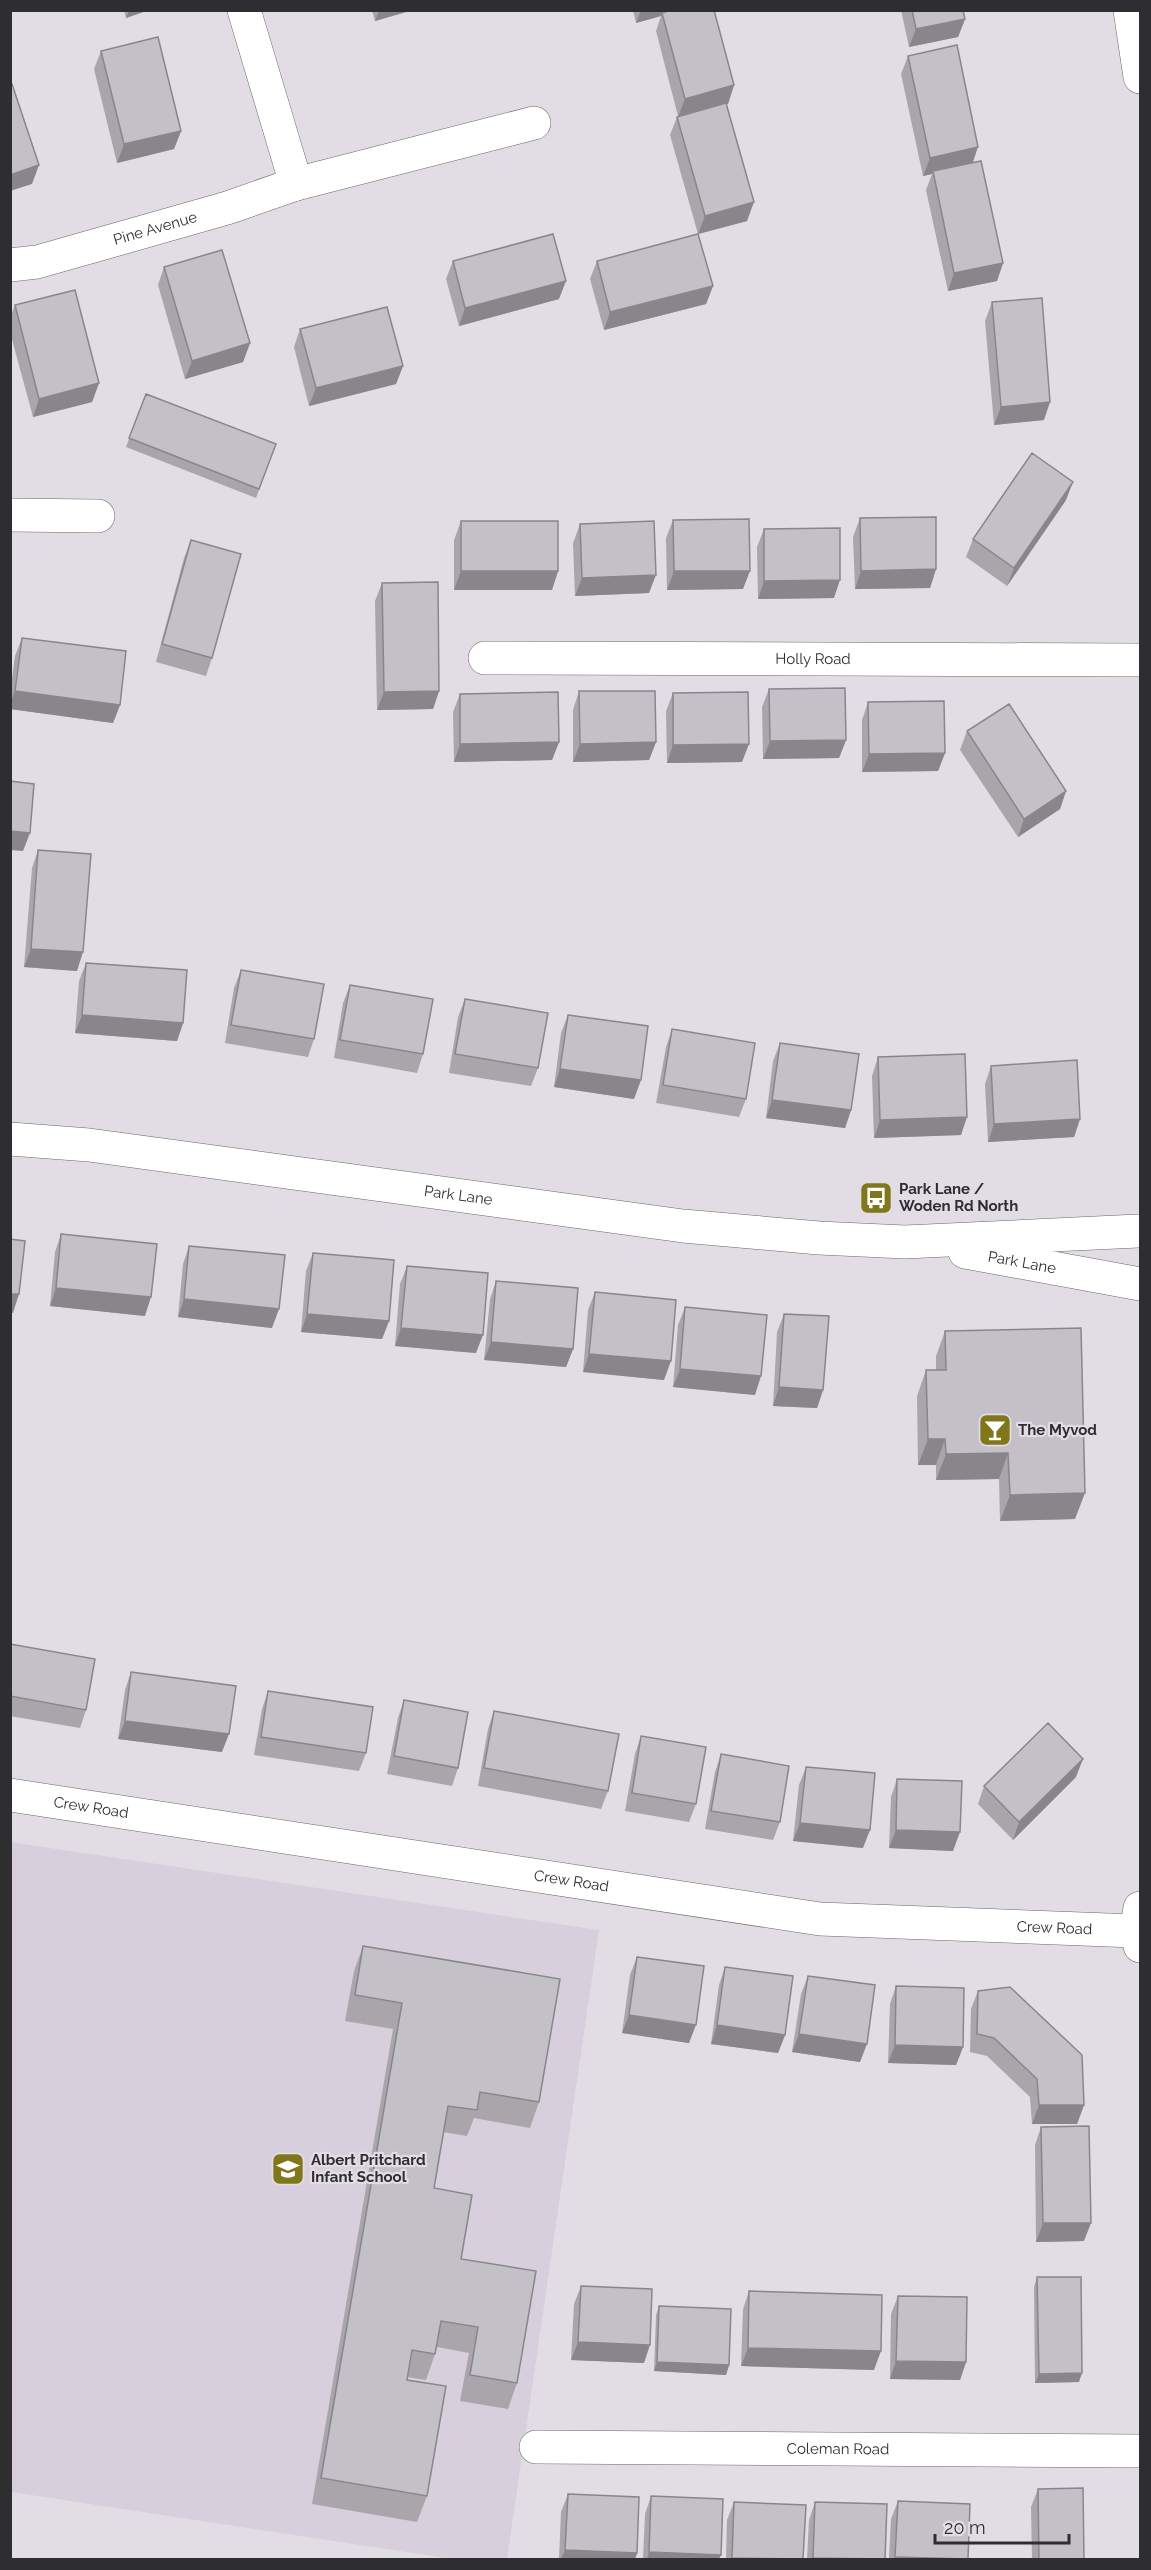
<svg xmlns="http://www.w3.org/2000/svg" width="1151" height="2570" viewBox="0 0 1151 2570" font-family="Raleway,sans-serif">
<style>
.built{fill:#d8cfdd}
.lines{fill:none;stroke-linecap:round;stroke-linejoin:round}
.minor-casing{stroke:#6a666c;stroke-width:34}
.tertiary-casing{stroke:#6a666c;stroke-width:34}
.secondary-casing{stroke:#6a666c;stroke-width:34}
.minor{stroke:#fff;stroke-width:33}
.tertiary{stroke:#fff;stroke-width:33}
.secondary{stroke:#fff;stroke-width:33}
.wall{fill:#a9a5ab}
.shaded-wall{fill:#89868b}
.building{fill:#c4c0c7;stroke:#89868b;stroke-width:1.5}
.labels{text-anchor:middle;stroke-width:4.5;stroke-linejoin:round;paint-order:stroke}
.street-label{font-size:15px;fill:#2e2d2f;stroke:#e2dde5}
.poi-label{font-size:15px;font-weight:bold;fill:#2e2d2f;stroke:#e2dde5;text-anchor:start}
</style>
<rect width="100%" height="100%" fill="#e2dde5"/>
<path class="built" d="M 10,1842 L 599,1930 L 507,2559 L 452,2559 L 11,2492 Z"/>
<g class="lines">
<g class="minor-casing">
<g id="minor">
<path d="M 296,184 L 534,123"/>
<path id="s1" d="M 10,265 L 37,262 L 227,208 L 296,184 L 244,10"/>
<path d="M 10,515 L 98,516"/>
<path id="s2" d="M 485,658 L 1140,660"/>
<path id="s3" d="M 10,1795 L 820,1919 L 1136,1931"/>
<path id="s4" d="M 536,2447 L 1140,2451"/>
</g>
</g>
<g class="tertiary-casing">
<path id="tertiary" d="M 1130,10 L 1140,77
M 1140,1908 L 1136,1931 L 1140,1946"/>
</g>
<g class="secondary-casing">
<g id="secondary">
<path id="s5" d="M 10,1139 L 89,1145 L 683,1226 L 819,1238 L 905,1242 L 1138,1231"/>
<path id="s6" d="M 965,1252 L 1140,1284"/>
</g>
</g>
<use href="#minor" class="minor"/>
<use href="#tertiary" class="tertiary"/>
<use href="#secondary" class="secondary"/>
</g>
<path class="wall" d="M 124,10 L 149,10 L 126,18 Z
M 372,10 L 413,10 L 375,21 Z
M 633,10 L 714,10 L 734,85 L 728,104 L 726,104 L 747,221 L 698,234 L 670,135 L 677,117 L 678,116 L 656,31 L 661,16 L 636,23 Z
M 901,10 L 963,10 L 965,19 L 958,37 L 909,47 Z
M 101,51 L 181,131 L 174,149 L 117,163 L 94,69 Z
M 908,56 L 973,163 L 1003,263 L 997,281 L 948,291 L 926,190 L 932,174 L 923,176 L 901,74 Z
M 453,261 L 559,299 L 459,326 L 446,279 Z
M 597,261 L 713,286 L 706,304 L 604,330 L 590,279 Z
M 164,267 L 250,343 L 243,362 L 185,379 L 158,285 Z
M 992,302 L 1044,420 L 994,425 L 985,321 Z
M 15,305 L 99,383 L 92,402 L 33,417 L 10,332 L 10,318 Z
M 300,329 L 403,366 L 396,384 L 309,406 L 294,347 Z
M 146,394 L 276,444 L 256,498 L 126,447 Z
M 1066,500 L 1007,586 L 966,557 L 973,539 Z
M 860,518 L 936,569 L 930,588 L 855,589 L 853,537 Z
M 673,520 L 743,589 L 667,590 L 666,538 Z
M 461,521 L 558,571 L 552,590 L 454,590 L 454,540 Z
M 580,524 L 649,593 L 575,596 L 573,543 Z
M 764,529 L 834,598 L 758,599 L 757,547 Z
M 191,540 L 212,658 L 206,676 L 156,662 L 184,558 Z
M 382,583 L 439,691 L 433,709 L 377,710 L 375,601 Z
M 22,638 L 120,705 L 113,723 L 10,709 L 10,693 L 15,656 Z
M 769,689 L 846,740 L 839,758 L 763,759 L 762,707 Z
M 579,691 L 656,742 L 649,760 L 573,762 L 573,710 Z
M 673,693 L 742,762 L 667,763 L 666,711 Z
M 460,694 L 559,742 L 552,760 L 454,762 L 453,712 Z
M 868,702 L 945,753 L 938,771 L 862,772 L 862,720 Z
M 967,731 L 1066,791 L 1060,809 L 1018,837 L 960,750 Z
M 38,850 L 77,971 L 24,967 L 32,868 Z
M 86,963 L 183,1023 L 177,1041 L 75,1033 L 79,981 Z
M 241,970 L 314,1039 L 308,1057 L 225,1043 L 234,988 Z
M 350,985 L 423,1054 L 417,1073 L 334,1058 L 343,1003 Z
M 465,999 L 538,1068 L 531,1086 L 449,1073 L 458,1017 Z
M 568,1015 L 634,1099 L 554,1087 L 561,1033 Z
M 672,1029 L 746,1099 L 739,1117 L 656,1103 L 666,1047 Z
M 780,1043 L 851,1110 L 845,1128 L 766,1118 L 773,1061 Z
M 878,1057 L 961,1135 L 874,1138 L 872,1076 Z
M 991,1066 L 1080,1119 L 1074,1137 L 988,1142 L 985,1084 Z
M 61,1234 L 145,1316 L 50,1306 L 55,1252 Z
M 189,1246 L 272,1328 L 178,1317 L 183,1264 Z
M 313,1253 L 389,1321 L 382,1339 L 301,1332 L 306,1271 Z
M 407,1266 L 476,1353 L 395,1346 L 400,1284 Z
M 496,1281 L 573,1349 L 566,1367 L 484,1360 L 490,1299 Z
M 595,1292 L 664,1380 L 583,1372 L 588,1310 Z
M 685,1307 L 755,1395 L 673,1387 L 678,1325 Z
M 784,1314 L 823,1390 L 817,1408 L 773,1406 L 777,1332 Z
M 945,1331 L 1075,1519 L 1000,1521 L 999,1479 L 936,1480 L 936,1465 L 918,1465 L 917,1396 L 926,1370 L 936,1370 L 936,1356 Z
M 10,1644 L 86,1710 L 80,1728 L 10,1716 Z
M 131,1672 L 222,1752 L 118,1739 L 125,1690 Z
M 268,1691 L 366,1753 L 359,1771 L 254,1755 L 262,1709 Z
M 404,1700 L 458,1768 L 452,1786 L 387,1774 L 398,1718 Z
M 494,1711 L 608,1791 L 601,1809 L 478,1786 L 488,1729 Z
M 641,1736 L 696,1804 L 689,1822 L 625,1811 L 635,1754 Z
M 721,1754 L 780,1822 L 773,1840 L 705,1829 L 715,1772 Z
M 806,1767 L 863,1848 L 793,1841 L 799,1785 Z
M 1076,1777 L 1013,1840 L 978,1804 L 984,1786 Z
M 897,1779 L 953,1851 L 889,1848 L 891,1797 Z
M 363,1946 L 539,2102 L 530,2128 L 474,2118 L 467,2136 L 443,2132 L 434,2188 L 461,2259 L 517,2383 L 508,2409 L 460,2401 L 469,2353 L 437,2347 L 435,2354 L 426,2380 L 407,2377 L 407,2380 L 427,2496 L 417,2522 L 312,2504 L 393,2029 L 345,2021 L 354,1971 Z
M 637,1957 L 689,2043 L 622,2033 L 630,1975 Z
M 725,1967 L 785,2035 L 778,2053 L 711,2044 L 719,1985 Z
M 808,1976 L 860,2062 L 792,2052 L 801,1994 Z
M 896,1986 L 963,2047 L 956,2065 L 888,2063 L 890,2004 Z
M 978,1991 L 1084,2105 L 1077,2124 L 1032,2124 L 1030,2097 L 987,2056 L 970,2052 L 971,2009 Z
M 1041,2127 L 1084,2241 L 1036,2242 L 1035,2145 Z
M 1037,2277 L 1079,2382 L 1035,2383 L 1034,2287 Z
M 581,2286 L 644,2363 L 571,2360 L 574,2304 Z
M 749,2291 L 874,2370 L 741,2366 L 743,2309 Z
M 898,2296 L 966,2362 L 960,2380 L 890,2379 L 891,2314 Z
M 659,2306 L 729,2365 L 726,2375 L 654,2371 L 656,2315 Z
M 1038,2489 L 1084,2559 L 1032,2559 L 1031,2507 Z
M 568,2494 L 637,2553 L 635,2559 L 559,2559 L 561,2512 Z
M 651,2496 L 719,2559 L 643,2559 L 645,2514 Z
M 898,2501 L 968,2559 L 889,2559 L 891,2519 Z
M 734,2502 L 803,2559 L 726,2559 L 727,2520 Z
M 815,2502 L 885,2559 L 807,2559 L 809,2520 Z"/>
<path class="shaded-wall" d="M 129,10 L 149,10 L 126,18 Z
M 379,10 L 413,10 L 375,21 Z
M 641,10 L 681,10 L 662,13 L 661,16 L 636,23 Z
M 965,19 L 958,37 L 909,47 L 916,29 Z
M 734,85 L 728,104 L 678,117 L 685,99 Z
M 181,131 L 174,149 L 117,163 L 124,144 Z
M 978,147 L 972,165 L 933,171 L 932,174 L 923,176 L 930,158 Z
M 39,165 L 32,184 L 10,191 L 10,175 Z
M 754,202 L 747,221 L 698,234 L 705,216 Z
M 1003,263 L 997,281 L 948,291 L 954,273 Z
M 566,281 L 559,299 L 459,326 L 465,308 Z
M 713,286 L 706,304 L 604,330 L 610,312 Z
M 250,343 L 243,362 L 185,379 L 192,361 Z
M 403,366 L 396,384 L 309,406 L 316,388 Z
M 99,383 L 92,402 L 33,417 L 39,399 Z
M 1050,402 L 1044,420 L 994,425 L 1001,407 Z
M 1073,482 L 1066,500 L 1007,586 L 1014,568 Z
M 936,569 L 930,588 L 855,589 L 861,571 Z
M 461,571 L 558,571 L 552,590 L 454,590 Z
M 674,571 L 750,571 L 743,589 L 667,590 Z
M 656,575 L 649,593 L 575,596 L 582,578 Z
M 840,580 L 834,598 L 758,599 L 764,581 Z
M 15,691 L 120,705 L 113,723 L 10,709 L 10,704 Z
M 439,691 L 433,709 L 377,710 L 384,692 Z
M 846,740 L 839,758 L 763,759 L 770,741 Z
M 559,742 L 552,760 L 454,762 L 460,744 Z
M 656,742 L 649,760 L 573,762 L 580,744 Z
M 749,744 L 742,762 L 667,763 L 673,745 Z
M 945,753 L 938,771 L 862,772 L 869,754 Z
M 1066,791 L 1060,809 L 1018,837 L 1024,819 Z
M 10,831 L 30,833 L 23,851 L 10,850 Z
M 31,949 L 83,952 L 77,971 L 24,967 Z
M 82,1015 L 183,1023 L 177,1041 L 75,1033 Z
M 560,1069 L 641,1080 L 634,1099 L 554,1087 Z
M 772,1100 L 851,1110 L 845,1128 L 766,1118 Z
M 967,1117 L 961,1135 L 874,1138 L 880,1120 Z
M 1080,1119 L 1074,1137 L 988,1142 L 994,1124 Z
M 56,1288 L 151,1297 L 145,1316 L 50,1306 Z
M 10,1294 L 19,1294 L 13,1313 L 10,1312 Z
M 184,1299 L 279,1309 L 272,1328 L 178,1317 Z
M 307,1314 L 389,1321 L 382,1339 L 301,1332 Z
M 401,1328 L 483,1335 L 476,1353 L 395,1346 Z
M 491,1342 L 573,1349 L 566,1367 L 484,1360 Z
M 589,1354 L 671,1361 L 664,1380 L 583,1372 Z
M 680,1369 L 761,1376 L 755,1395 L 673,1387 Z
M 779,1387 L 823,1390 L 817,1408 L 773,1406 Z
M 928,1439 L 945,1439 L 936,1465 L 918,1465 Z
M 1008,1453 L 999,1479 L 936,1480 L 946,1454 Z
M 1085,1493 L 1075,1519 L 1000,1521 L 1010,1495 Z
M 125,1721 L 229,1734 L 222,1752 L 118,1739 Z
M 1083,1759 L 1076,1777 L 1013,1840 L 1019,1822 Z
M 800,1823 L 870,1830 L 863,1848 L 793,1841 Z
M 896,1830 L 960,1832 L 953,1851 L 889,1848 Z
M 629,2015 L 696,2025 L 689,2043 L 622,2033 Z
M 717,2025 L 785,2035 L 778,2053 L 711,2044 Z
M 799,2034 L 867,2044 L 860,2062 L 792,2052 Z
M 895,2045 L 963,2047 L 956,2065 L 888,2063 Z
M 1039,2105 L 1084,2105 L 1077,2124 L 1032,2124 Z
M 1043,2223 L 1091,2223 L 1084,2241 L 1036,2242 Z
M 578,2342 L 650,2345 L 644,2363 L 571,2360 Z
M 748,2348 L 881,2351 L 874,2370 L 741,2366 Z
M 896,2361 L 966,2362 L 960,2380 L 890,2379 Z
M 657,2362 L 729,2365 L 726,2375 L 654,2371 Z
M 1082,2373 L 1079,2382 L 1035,2383 L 1039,2374 Z
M 565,2550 L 637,2553 L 635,2559 L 561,2559 Z
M 649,2552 L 721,2555 L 719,2559 L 647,2559 Z
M 895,2557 L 947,2559 L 894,2559 Z
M 813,2558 L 857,2559 L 812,2559 Z"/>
<path class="building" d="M 671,10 L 714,10 L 734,85 L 685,99 L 662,13 Z
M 912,10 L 963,10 L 965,19 L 916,29 Z
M 158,37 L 181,131 L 124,144 L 101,51 Z
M 957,45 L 978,147 L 930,158 L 908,56 Z
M 12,84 L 39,165 L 10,175 L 10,85 Z
M 726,103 L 754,202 L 705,216 L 677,117 Z
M 981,161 L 1003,263 L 954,273 L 933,171 Z
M 553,234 L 566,281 L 465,308 L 453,261 Z
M 698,234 L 713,286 L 610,312 L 597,261 Z
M 222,250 L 250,343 L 192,361 L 164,267 Z
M 75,290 L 99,383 L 39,399 L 15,305 Z
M 1042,298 L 1050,402 L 1001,407 L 992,302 Z
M 387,307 L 403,366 L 316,388 L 300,329 Z
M 146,394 L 276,444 L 259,489 L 129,438 Z
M 1032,453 L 1073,482 L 1014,568 L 973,539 Z
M 936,517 L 936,569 L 861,571 L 860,518 Z
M 749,519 L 750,571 L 674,571 L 673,520 Z
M 461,521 L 558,521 L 558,571 L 461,571 Z
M 654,521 L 656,575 L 582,578 L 580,524 Z
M 840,528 L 840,580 L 764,581 L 764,529 Z
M 191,540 L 241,554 L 212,658 L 162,644 Z
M 438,582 L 439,691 L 384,692 L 382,583 Z
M 22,638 L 126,651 L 120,705 L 15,691 Z
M 845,688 L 846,740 L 770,741 L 769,689 Z
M 579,691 L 655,691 L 656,742 L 580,744 Z
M 558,692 L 559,742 L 460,744 L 460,694 Z
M 748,692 L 749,744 L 673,745 L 673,693 Z
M 944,701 L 945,753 L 869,754 L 868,702 Z
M 1009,704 L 1066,791 L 1024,819 L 967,731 Z
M 10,781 L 34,784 L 30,833 L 10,831 Z
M 38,850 L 91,854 L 83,952 L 31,949 Z
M 86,963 L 187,970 L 183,1023 L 82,1015 Z
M 241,970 L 324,984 L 314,1039 L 231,1025 Z
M 350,985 L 433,999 L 423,1054 L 340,1040 Z
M 465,999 L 548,1013 L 538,1068 L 455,1054 Z
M 568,1015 L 648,1026 L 641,1080 L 560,1069 Z
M 672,1029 L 755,1043 L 746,1099 L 663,1085 Z
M 780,1043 L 859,1054 L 851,1110 L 772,1100 Z
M 965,1054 L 967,1117 L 880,1120 L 878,1057 Z
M 1077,1060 L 1080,1119 L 994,1124 L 991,1066 Z
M 61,1234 L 157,1244 L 151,1297 L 56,1288 Z
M 10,1239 L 25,1241 L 19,1294 L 10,1294 Z
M 189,1246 L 285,1255 L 279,1309 L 184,1299 Z
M 313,1253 L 394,1260 L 389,1321 L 307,1314 Z
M 407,1266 L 488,1273 L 483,1335 L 401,1328 Z
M 496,1281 L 578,1288 L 573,1349 L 491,1342 Z
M 595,1292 L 676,1300 L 671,1361 L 589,1354 Z
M 685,1307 L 767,1315 L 761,1376 L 680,1369 Z
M 784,1314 L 829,1316 L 823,1390 L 779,1387 Z
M 1081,1328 L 1085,1493 L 1010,1495 L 1008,1453 L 946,1454 L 945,1439 L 928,1439 L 926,1370 L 946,1370 L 945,1331 Z
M 10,1644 L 95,1659 L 86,1710 L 10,1696 Z
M 131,1672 L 236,1686 L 229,1734 L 125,1721 Z
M 268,1691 L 373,1707 L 366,1753 L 261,1737 Z
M 404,1700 L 468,1712 L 458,1768 L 394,1756 Z
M 494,1711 L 619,1734 L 608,1791 L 484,1768 Z
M 1048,1723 L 1083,1759 L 1019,1822 L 984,1786 Z
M 641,1736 L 706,1747 L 696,1804 L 632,1793 Z
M 721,1754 L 789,1766 L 780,1822 L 711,1811 Z
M 806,1767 L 875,1773 L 870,1830 L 800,1823 Z
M 897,1779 L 962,1781 L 960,1832 L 896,1830 Z
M 363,1946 L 560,1979 L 539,2102 L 480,2092 L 477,2110 L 448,2106 L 434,2188 L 472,2195 L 461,2259 L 536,2271 L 517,2383 L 470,2375 L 478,2327 L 441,2321 L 435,2354 L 412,2350 L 407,2380 L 446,2386 L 427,2496 L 321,2478 L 402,2003 L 355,1995 Z
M 637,1957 L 704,1966 L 696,2025 L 629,2015 Z
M 725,1967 L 793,1976 L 785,2035 L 717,2025 Z
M 808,1976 L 875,1985 L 867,2044 L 799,2034 Z
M 896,1986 L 964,1988 L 963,2047 L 895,2045 Z
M 1010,1987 L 1082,2055 L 1084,2105 L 1039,2105 L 1037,2079 L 994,2038 L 977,2034 L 978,1991 Z
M 1089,2126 L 1091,2223 L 1043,2223 L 1041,2127 Z
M 1037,2277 L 1081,2277 L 1082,2373 L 1039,2374 Z
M 581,2286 L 652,2289 L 650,2345 L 578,2342 Z
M 749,2291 L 882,2295 L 881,2351 L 748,2348 Z
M 898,2296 L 967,2297 L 966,2362 L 896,2361 Z
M 659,2306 L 731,2309 L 729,2365 L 657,2362 Z
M 1083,2488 L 1084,2559 L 1039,2559 L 1038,2489 Z
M 568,2494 L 639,2497 L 637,2553 L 565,2550 Z
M 651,2496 L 723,2499 L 721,2555 L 649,2552 Z
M 898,2501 L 970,2504 L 968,2559 L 895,2557 Z
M 734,2502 L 806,2505 L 803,2559 L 732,2558 Z
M 815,2502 L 887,2504 L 885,2559 L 813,2558 Z"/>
<defs>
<g id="bus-square" transform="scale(1.725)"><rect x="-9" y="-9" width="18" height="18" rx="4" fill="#80761a" stroke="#e2dde5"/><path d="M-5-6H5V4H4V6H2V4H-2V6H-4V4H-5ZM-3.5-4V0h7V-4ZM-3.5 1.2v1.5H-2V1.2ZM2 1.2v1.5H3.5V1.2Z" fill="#fff"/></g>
<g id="bar-square" transform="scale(1.725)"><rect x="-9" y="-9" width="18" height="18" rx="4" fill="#80761a" stroke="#e2dde5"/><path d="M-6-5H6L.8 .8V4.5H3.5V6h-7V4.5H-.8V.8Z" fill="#fff"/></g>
<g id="school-square" transform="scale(1.725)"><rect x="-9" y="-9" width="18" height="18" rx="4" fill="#80761a" stroke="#e2dde5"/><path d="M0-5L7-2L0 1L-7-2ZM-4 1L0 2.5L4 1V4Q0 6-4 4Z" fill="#fff"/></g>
</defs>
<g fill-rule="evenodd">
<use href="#bus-square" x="876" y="1198"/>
<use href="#bar-square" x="995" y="1430"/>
<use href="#school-square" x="288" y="2169"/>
</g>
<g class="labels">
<g class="street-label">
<text dy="5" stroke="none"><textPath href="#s1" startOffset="150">Pine Avenue</textPath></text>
<text dy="5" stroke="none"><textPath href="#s2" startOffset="328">Holly Road</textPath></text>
<text dy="5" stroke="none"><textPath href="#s5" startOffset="452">Park Lane</textPath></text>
<text dy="5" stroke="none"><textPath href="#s6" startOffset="58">Park Lane</textPath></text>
<text dy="5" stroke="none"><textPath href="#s3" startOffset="82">Crew Road</textPath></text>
<text dy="5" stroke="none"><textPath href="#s3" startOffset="568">Crew Road</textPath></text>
<text dy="5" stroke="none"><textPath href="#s3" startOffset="1054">Crew Road</textPath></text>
<text dy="5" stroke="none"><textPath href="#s4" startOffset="302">Coleman Road</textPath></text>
</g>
<g class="poi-label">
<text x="899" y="1194">Park Lane /<tspan x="899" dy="17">Woden Rd North</tspan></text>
<text x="1018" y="1435">The Myvod</text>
<text x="311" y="2165">Albert Pritchard<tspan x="311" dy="17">Infant School</tspan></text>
</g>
</g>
<rect width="1151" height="2570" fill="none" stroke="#2e2d2f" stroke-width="24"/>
<path d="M935 2534v9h134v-9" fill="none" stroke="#2e2d2f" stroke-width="3"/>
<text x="944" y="2534" font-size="18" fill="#2e2d2f" stroke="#e2dde5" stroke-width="4.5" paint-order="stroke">20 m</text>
</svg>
